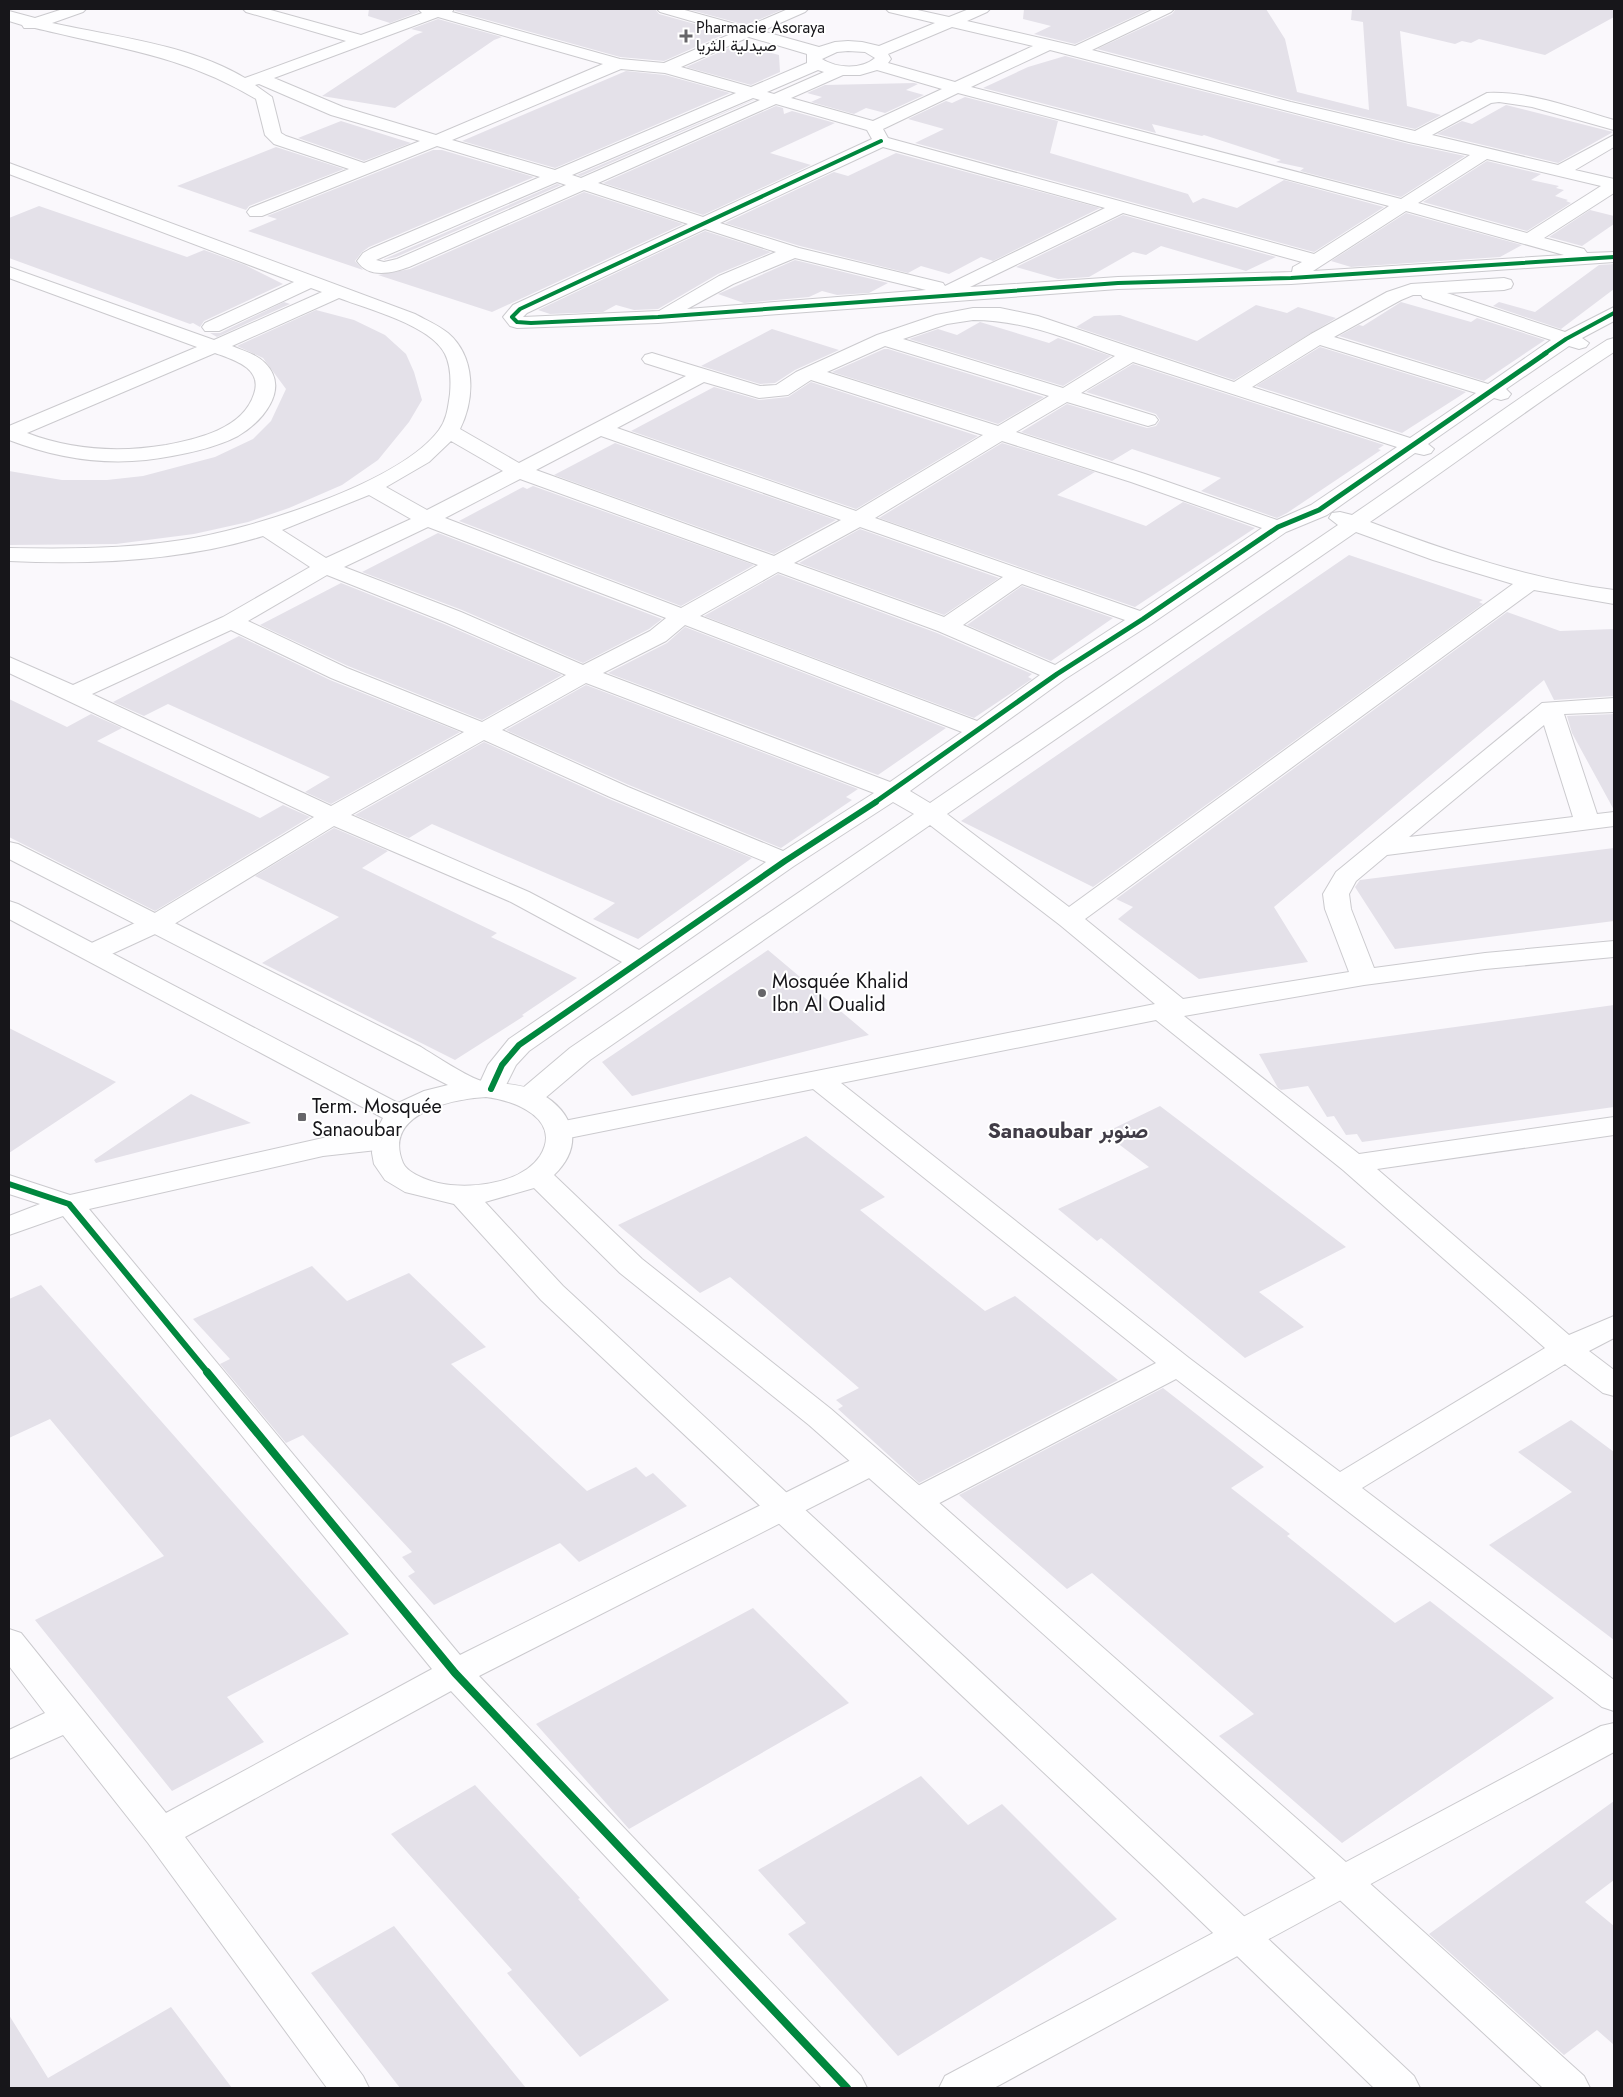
<svg xmlns="http://www.w3.org/2000/svg" width="1623" height="2097" viewBox="0 0 1623 2097" font-family="Jost,Vazirmatn,sans-serif">
<style>
.building{fill:#e4e1e9}
.lines{fill:none;stroke-linecap:round;stroke-linejoin:round}
.minor-casing{stroke:#cbcace;stroke-width:2}
.major-casing{stroke:#cbcace;stroke-width:2}
.minor{fill:#fefeff;fill-rule:evenodd}
.major{fill:#fefeff;fill-rule:evenodd}
.cycleway-far3-casing{stroke:#fff;stroke-width:5.5}
.cycleway-far2-casing{stroke:#fff;stroke-width:8}
.cycleway-far1-casing{stroke:#fff;stroke-width:9}
.cycleway-casing{stroke:#fff;stroke-width:11}
.cycleway-far3{stroke:#00873e;stroke-width:4}
.cycleway-far2{stroke:#00873e;stroke-width:5}
.cycleway-far1{stroke:#00873e;stroke-width:6}
.cycleway{stroke:#00873e;stroke-width:8}
.poi-dot{fill:#666569;stroke:#fff;stroke-width:2}
.labels{text-anchor:middle;stroke-width:4;stroke-linejoin:round;paint-order:stroke}
.far-poi-label{font-size:16px;fill:#17161a;stroke:#fff;text-anchor:start}
.poi-label{font-size:20px;fill:#17161a;stroke:#fff;text-anchor:start}
.neighbourhood-label{font-size:21px;font-weight:bold;fill:#403c46;stroke:#fff}
</style>
<rect width="100%" height="100%" fill="#faf8fc"/>
<path class="building" d="M 369,9 L 416,9 L 419,12 L 390,23 L 368,16 Z
M 456,9 L 655,9 L 659,14 L 727,33 L 664,61 L 620,57 L 455,11 Z
M 687,9 L 784,9 L 746,25 Z
M 1024,9 L 1150,9 L 1075,44 L 1034,34 L 1051,26 L 1023,19 Z
M 1176,9 L 1266,9 L 1285,39 L 1297,92 L 1369,110 L 1363,22 L 1351,20 L 1352,9 L 1614,9 L 1614,17 L 1545,55 L 1479,39 L 1471,43 L 1462,41 L 1455,44 L 1400,31 L 1407,106 L 1441,115 L 1415,129 L 1291,100 L 1097,49 L 1172,14 Z
M 438,19 L 502,37 L 494,40 L 395,108 L 322,96 L 415,35 L 423,32 L 411,29 Z
M 738,44 L 779,55 L 780,72 L 751,85 L 686,67 Z
M 1065,56 L 1409,144 L 1465,156 L 1401,197 L 1300,171 L 1304,168 L 1276,162 L 1281,160 L 1204,135 L 1202,136 L 1152,124 L 1156,133 L 983,88 L 1028,67 Z
M 626,71 L 665,75 L 730,93 L 555,168 L 462,141 Z
M 914,83 L 918,84 L 906,90 L 924,95 L 885,113 L 866,108 L 854,114 L 811,102 L 822,97 L 807,93 L 825,85 Z
M 965,97 L 1058,121 L 1050,153 L 1188,194 L 1193,203 L 1203,198 L 1237,208 L 1284,180 L 1384,207 L 1314,252 L 915,143 L 944,129 L 908,119 L 946,101 L 952,103 Z
M 754,100 L 581,176 L 577,175 L 753,100 Z
M 1506,105 L 1613,132 L 1558,163 L 1437,134 L 1462,121 L 1472,124 Z
M 776,106 L 783,108 L 784,114 L 792,111 L 835,123 L 770,153 L 811,165 L 703,215 L 603,183 Z
M 341,121 L 411,143 L 364,161 L 298,138 Z
M 276,147 L 344,169 L 249,206 L 246,210 L 177,186 Z
M 433,150 L 442,150 L 534,177 L 369,247 L 362,252 L 355,261 L 363,270 L 248,231 L 277,219 L 267,216 Z
M 896,153 L 1100,208 L 993,261 L 981,257 L 949,274 L 921,266 L 908,273 L 800,246 L 725,223 L 834,172 L 848,176 Z
M 1487,161 L 1541,174 L 1531,180 L 1559,186 L 1556,188 L 1564,190 L 1555,196 L 1568,200 L 1566,201 L 1571,203 L 1527,231 L 1423,202 Z
M 557,184 L 561,185 L 396,257 L 382,260 Z
M 584,192 L 683,224 L 492,312 L 378,275 L 410,269 Z
M 39,206 L 187,257 L 204,250 L 245,265 L 283,284 L 204,321 L 200,327 L 193,323 L 190,324 L 9,258 L 9,218 Z
M 1590,210 L 1614,216 L 1614,224 L 1582,246 L 1549,237 Z
M 1406,213 L 1522,245 L 1500,257 L 1351,267 L 1331,261 Z
M 1123,215 L 1276,257 L 1246,271 L 1161,246 L 1146,255 L 1133,252 L 1089,277 L 1058,279 L 1016,267 Z
M 705,231 L 771,252 L 718,274 L 658,309 L 634,310 L 616,305 L 603,312 L 550,314 L 538,310 Z
M 795,260 L 888,283 L 869,293 L 837,295 L 822,291 L 809,297 L 744,303 L 718,294 Z
M 1614,264 L 1614,289 L 1561,329 L 1493,306 L 1499,302 L 1535,312 L 1599,265 Z
M 284,302 L 290,304 L 217,337 L 210,333 L 220,333 Z
M 1401,302 L 1471,322 L 1477,318 L 1545,340 L 1484,381 L 1339,336 L 1359,325 L 1363,326 Z
M 1256,305 L 1287,313 L 1298,307 L 1336,318 L 1234,380 L 1076,327 L 1094,316 L 1120,315 L 1197,341 Z
M 316,310 L 354,320 L 385,335 L 406,354 L 414,372 L 422,400 L 409,422 L 378,460 L 342,485 L 289,508 L 248,522 L 194,534 L 116,544 L 9,545 L 9,471 L 62,480 L 107,480 L 143,476 L 215,457 L 253,439 L 271,421 L 286,389 L 263,358 L 237,346 Z
M 980,322 L 1049,343 L 1058,338 L 1111,356 L 1063,386 L 909,339 L 938,329 L 957,335 Z
M 772,329 L 839,350 L 795,370 L 775,383 L 760,384 L 701,366 Z
M 1320,347 L 1466,392 L 1402,433 L 1256,386 Z
M 884,349 L 888,349 L 1044,397 L 998,424 L 832,372 Z
M 1133,364 L 1384,445 L 1378,449 L 1381,450 L 1287,513 L 1277,518 L 1201,491 L 1221,478 L 1132,449 L 1112,461 L 1021,432 L 1067,404 L 1147,428 L 1156,426 L 1160,420 L 1156,414 L 1086,392 Z
M 811,382 L 978,436 L 856,509 L 631,431 L 714,387 L 759,400 L 788,397 Z
M 615,443 L 836,520 L 774,554 L 554,475 Z
M 1002,443 L 1095,472 L 1057,495 L 1146,526 L 1183,502 L 1255,528 L 1135,607 L 879,518 Z
M 533,486 L 754,565 L 681,606 L 459,521 L 523,487 L 527,489 Z
M 860,529 L 999,578 L 944,615 L 799,563 Z
M 438,533 L 662,619 L 649,629 L 583,663 L 462,610 L 362,572 Z
M 1349,555 L 1483,600 L 1479,602 L 1483,604 L 1093,887 L 961,821 Z
M 778,574 L 937,633 L 1032,674 L 1028,677 L 1032,679 L 974,718 L 704,616 Z
M 341,583 L 444,624 L 562,675 L 482,720 L 348,666 L 260,625 Z
M 1022,586 L 1113,618 L 1051,661 L 967,625 Z
M 1507,612 L 1560,631 L 1614,629 L 1614,696 L 1554,700 L 1544,680 L 1274,907 L 1308,962 L 1199,979 L 1118,919 L 1133,907 L 1116,899 Z
M 685,627 L 946,728 L 878,775 L 608,673 L 667,643 Z
M 239,636 L 330,680 L 460,732 L 331,804 L 305,792 L 330,777 L 168,704 L 144,716 L 113,702 Z
M 586,685 L 858,789 L 846,797 L 852,800 L 781,848 L 629,785 L 506,730 Z
M 9,699 L 67,727 L 91,714 L 122,728 L 97,741 L 260,818 L 283,805 L 310,817 L 155,911 L 9,837 Z
M 1614,714 L 1614,810 L 1572,733 L 1567,716 Z
M 484,742 L 609,799 L 752,858 L 638,939 L 593,919 L 615,903 L 432,824 L 409,838 L 355,815 Z
M 334,828 L 388,851 L 362,868 L 497,933 L 491,937 L 577,978 L 522,1015 L 524,1016 L 455,1060 L 262,963 L 339,917 L 255,876 Z
M 1614,848 L 1614,921 L 1395,949 L 1355,887 L 1360,880 Z
M 768,950 L 869,1035 L 632,1096 L 602,1062 Z
M 1614,1005 L 1614,1107 L 1362,1142 L 1357,1134 L 1346,1135 L 1334,1116 L 1327,1117 L 1308,1086 L 1281,1090 L 1278,1088 L 1259,1054 Z
M 9,1028 L 116,1082 L 9,1153 Z
M 191,1094 L 251,1123 L 96,1163 L 94,1160 Z
M 1160,1106 L 1346,1247 L 1259,1292 L 1304,1327 L 1245,1358 L 1101,1238 L 1097,1241 L 1058,1209 L 1149,1167 L 1104,1133 Z
M 806,1136 L 885,1197 L 860,1210 L 985,1311 L 1015,1296 L 1118,1380 L 919,1483 L 838,1409 L 843,1406 L 836,1400 L 859,1388 L 730,1277 L 700,1293 L 618,1225 Z
M 312,1266 L 347,1301 L 409,1273 L 486,1347 L 451,1364 L 587,1491 L 636,1467 L 646,1477 L 653,1473 L 687,1506 L 579,1562 L 560,1543 L 434,1605 L 408,1576 L 415,1572 L 402,1557 L 412,1552 L 303,1435 L 286,1443 L 220,1364 L 230,1359 L 193,1319 Z
M 41,1285 L 349,1634 L 227,1697 L 264,1742 L 172,1791 L 35,1620 L 164,1556 L 50,1419 L 9,1438 L 9,1299 Z
M 1163,1388 L 1264,1467 L 1231,1488 L 1290,1534 L 1287,1536 L 1395,1623 L 1430,1601 L 1554,1698 L 1342,1843 L 1219,1736 L 1254,1714 L 1092,1573 L 1067,1589 L 959,1495 Z
M 1571,1420 L 1614,1452 L 1614,1640 L 1489,1545 L 1572,1492 L 1518,1452 Z
M 753,1608 L 849,1703 L 629,1829 L 536,1724 Z
M 921,1776 L 968,1825 L 1002,1804 L 1117,1919 L 898,2056 L 788,1934 L 806,1923 L 758,1870 Z
M 475,1785 L 580,1898 L 578,1899 L 669,2000 L 580,2057 L 507,1973 L 512,1970 L 391,1834 Z
M 1614,1801 L 1614,1880 L 1585,1902 L 1614,1926 L 1614,2045 L 1597,2030 L 1564,2055 L 1429,1934 Z
M 394,1926 L 526,2088 L 400,2088 L 311,1973 Z
M 171,2007 L 232,2088 L 9,2088 L 9,2015 L 48,2078 Z"/>
<g class="lines">
<g class="minor-casing">
<path id="minor" d="M 63,9 L 86,9 L 83,12 L 52,23 C 115,37 188,44 245,78 L 346,41 L 246,12 L 243,9 L 267,9 L 361,35 L 422,13 L 418,9 L 454,9 L 452,12 L 620,59 L 664,63 L 733,33 L 660,12 L 657,9 L 681,9 L 746,27 L 788,9 L 808,9 L 805,12 L 762,31 L 819,47 L 835,42 L 848,41 L 862,42 L 879,46 L 935,23 L 889,12 L 886,9 L 913,9 L 949,17 L 969,9 L 990,9 L 987,12 L 967,21 L 1075,46 L 1154,9 L 1174,9 L 1171,12 L 1092,50 L 1291,102 L 1415,131 L 1487,93 C 1530,91 1573,108 1614,120 L 1614,130 L 1532,107 L 1499,102 L 1491,103 L 1432,135 L 1558,165 L 1614,135 L 1614,147 L 1575,170 L 1614,179 L 1614,193 L 1544,238 L 1584,249 L 1587,253 L 1614,252 L 1614,262 L 1291,284 L 1118,289 L 658,323 L 517,328 L 510,326 L 503,317 L 513,305 L 688,224 L 584,190 L 409,267 C 392,273 369,279 357,261 L 363,253 L 370,249 L 540,177 L 437,146 L 262,216 L 250,216 L 247,212 L 250,208 L 349,169 L 274,144 L 265,135 L 256,99 C 183,55 116,48 35,28 L 24,28 L 22,25 L 9,21 L 9,11 L 35,18 ZM 438,17 L 603,64 L 436,135 L 343,107 L 274,78 ZM 952,27 L 1033,46 L 955,82 L 888,63 L 891,59 L 888,54 ZM 749,37 L 807,54 L 807,63 L 751,87 L 681,67 ZM 1050,50 L 1409,142 L 1470,155 L 1401,199 L 971,87 ZM 848,51 L 865,52 L 875,58 C 861,70 836,68 822,59 L 837,52 ZM 621,69 L 665,73 L 736,93 L 555,170 L 452,140 ZM 818,70 L 824,72 L 774,94 L 767,92 ZM 877,70 L 942,89 L 873,121 L 791,98 L 843,75 L 860,75 ZM 259,84 L 331,115 L 420,141 L 364,163 L 286,136 L 281,133 L 272,97 L 255,85 ZM 958,93 L 1389,206 L 1314,254 L 888,138 L 883,129 ZM 753,98 L 760,100 L 581,178 L 572,175 ZM 776,104 L 867,130 L 872,139 L 703,217 L 598,183 ZM 883,147 L 1105,208 L 945,286 L 943,283 L 799,248 L 720,223 ZM 1487,159 L 1601,186 L 1527,233 L 1418,203 ZM 557,182 L 566,185 L 397,259 L 384,262 L 376,260 ZM 1406,211 L 1564,255 L 1313,271 ZM 1123,213 L 1302,262 L 1293,267 L 1292,272 L 1118,277 L 970,287 ZM 705,229 L 776,252 L 719,276 L 659,311 L 523,317 L 527,313 ZM 795,258 L 926,290 L 687,309 L 733,284 Z
M 9,163 L 415,314 C 426,320 438,325 448,333 C 476,357 475,399 460,429 L 519,463 L 686,376 L 645,363 L 642,359 L 645,355 L 652,353 L 760,386 L 776,385 L 796,372 L 877,335 L 936,315 L 973,308 L 1000,308 L 1038,316 L 1234,382 L 1311,334 L 1387,292 L 1411,284 L 1504,278 L 1511,280 L 1513,284 L 1511,288 L 1504,290 L 1447,293 L 1565,332 L 1614,307 L 1614,321 L 1582,338 L 1589,343 L 1586,347 L 1579,349 L 1569,346 L 1506,389 L 1511,394 L 1508,398 L 1501,400 L 1494,398 L 1428,444 L 1434,449 L 1431,453 L 1424,455 L 1415,453 L 1327,515 L 1286,532 L 1151,624 L 1065,679 L 910,791 L 930,803 L 1338,525 L 1329,518 L 1332,513 L 1340,512 L 1352,515 C 1437,457 1520,396 1607,340 L 1614,338 L 1614,352 C 1531,406 1452,466 1370,522 C 1450,552 1529,579 1614,590 L 1614,604 L 1534,590 L 1085,919 L 1183,999 L 1349,972 L 1325,909 L 1323,894 L 1336,872 L 1542,703 L 1614,698 L 1614,712 L 1564,714 L 1597,814 L 1614,812 L 1614,826 L 1387,855 L 1356,881 L 1349,894 L 1351,909 L 1374,968 L 1485,953 L 1614,941 L 1614,957 L 1485,969 L 1364,985 L 1184,1016 L 1359,1154 L 1614,1117 L 1614,1135 L 1377,1169 L 1569,1335 L 1614,1316 L 1614,1338 L 1589,1351 L 1614,1370 L 1614,1396 L 1603,1393 L 1565,1364 L 1362,1488 L 1614,1680 L 1614,1711 L 1602,1707 L 1176,1379 L 928,1509 L 916,1512 L 904,1509 L 900,1501 L 904,1493 L 1156,1363 L 813,1089 L 559,1140 L 549,1137 L 545,1131 L 549,1125 L 559,1122 L 1155,1004 L 1060,925 L 930,825 L 590,1060 L 538,1104 L 528,1106 L 518,1104 L 514,1098 L 518,1092 L 570,1048 L 914,814 L 893,802 L 794,866 L 529,1051 L 516,1065 L 501,1095 L 491,1097 L 481,1095 L 477,1089 L 488,1065 L 509,1039 L 622,962 L 511,902 L 334,826 L 166,929 L 103,958 L 94,960 L 85,958 L 81,952 L 85,946 L 148,917 L 314,817 L 9,673 L 9,657 L 73,685 L 223,617 L 310,567 L 263,536 C 182,561 93,565 9,561 L 9,548 C 67,549 124,549 182,540 C 248,530 399,484 439,430 C 447,419 448,407 450,394 C 451,381 451,366 445,354 C 431,325 367,309 339,298 L 232,346 C 244,351 256,354 265,363 C 291,389 262,422 238,436 C 211,450 176,456 146,460 C 99,465 53,457 9,440 L 9,426 L 197,347 L 9,278 L 9,267 L 214,340 L 322,292 L 311,288 L 219,331 L 205,331 L 202,327 L 205,323 L 294,282 L 9,174 ZM 1413,295 L 1421,295 L 1423,298 L 1551,340 L 1488,384 L 1334,337 L 1401,300 ZM 973,320 C 1024,320 1068,339 1115,356 L 1063,388 L 903,339 L 947,324 ZM 1320,345 L 1476,393 L 1410,438 L 1252,387 ZM 885,346 L 1049,396 L 998,426 L 827,372 ZM 215,353 C 234,360 263,368 254,394 C 243,429 197,439 166,445 C 118,453 72,450 27,433 ZM 1133,362 L 1397,447 L 1311,505 L 1277,520 L 1145,474 L 1016,432 L 1067,402 L 1141,424 L 1148,426 L 1155,424 L 1158,420 L 1155,416 L 1081,393 ZM 811,380 L 983,435 L 856,511 L 617,428 L 704,382 L 759,398 L 788,395 ZM 601,436 L 841,520 L 774,556 L 536,470 ZM 451,441 L 503,471 L 427,510 L 386,487 L 429,462 ZM 1002,441 L 1131,482 L 1262,528 L 1140,611 L 875,518 ZM 520,479 L 758,565 L 681,608 L 445,518 ZM 369,495 L 411,519 L 326,558 L 282,530 ZM 428,527 L 666,618 L 650,631 L 583,665 L 461,612 L 344,567 ZM 860,527 L 1003,577 L 944,617 L 794,563 ZM 1356,532 L 1433,560 L 1513,584 L 1069,907 L 947,814 ZM 778,572 L 938,631 L 1040,675 L 977,721 L 700,616 ZM 327,575 L 445,622 L 566,675 L 482,722 L 347,668 L 248,621 ZM 1022,584 L 1125,620 L 1055,665 L 963,625 ZM 685,625 L 962,732 L 890,782 L 603,673 L 666,641 ZM 231,630 L 331,678 L 464,732 L 331,806 L 92,694 ZM 586,683 L 874,793 L 783,851 L 628,787 L 502,730 ZM 1544,725 L 1573,817 L 1409,837 ZM 484,740 L 610,797 L 766,862 L 639,950 L 529,892 L 351,815 ZM 1156,1020 L 1343,1170 L 1545,1348 L 1340,1472 L 1189,1358 L 841,1083 Z
M 385,1133 L 395,1136 L 399,1142 L 395,1148 L 323,1156 L 89,1209 L 460,1655 L 861,1455 L 872,1452 L 883,1455 L 888,1463 L 883,1471 L 479,1676 L 861,2076 L 867,2088 L 822,2088 L 451,1691 L 185,1837 L 363,2076 L 369,2088 L 327,2088 L 148,1843 L 63,1735 L 9,1759 L 9,1730 L 45,1713 L 9,1666 L 9,1629 L 21,1633 L 166,1813 L 432,1669 L 63,1216 L 9,1235 L 9,1216 L 40,1204 L 9,1194 L 9,1175 L 70,1195 L 323,1138 Z
M 1614,1723 L 1614,1752 L 994,2088 L 939,2088 L 945,2076 L 1601,1726 Z"/>
</g>
<g class="major-casing">
<path id="major" d="M 9,842 L 18,844 L 421,1047 C 434,1055 469,1078 482,1081 C 498,1084 514,1083 531,1089 C 571,1106 588,1142 554,1175 L 642,1259 L 831,1409 L 928,1493 L 1356,1871 L 1584,2076 L 1590,2088 L 1543,2088 L 1330,1891 L 904,1509 L 809,1425 L 620,1273 L 534,1188 L 485,1202 L 563,1286 L 1182,1858 L 1414,2076 L 1420,2088 L 1374,2088 L 1156,1878 L 541,1300 L 454,1204 L 405,1192 L 385,1180 L 374,1164 L 372,1153 L 373,1137 L 383,1118 L 9,919 L 9,901 L 18,904 L 398,1103 L 424,1091 L 448,1085 L 9,859 ZM 486,1097 C 514,1100 563,1119 540,1156 C 520,1186 461,1191 431,1181 C 422,1178 407,1172 403,1163 C 382,1113 453,1099 486,1097 Z"/>
</g>
<use href="#minor" class="minor"/>
<use href="#major" class="major"/>
<g class="cycleway-far3-casing">
<path id="cycleway-far3" d="M 881,141 L 520,309 L 512,317 L 517,322 L 531,323 L 658,317 L 1118,283 L 1291,278 L 1614,257
M 1544,354 L 1566,339 L 1614,313"/>
</g>
<g class="cycleway-far2-casing">
<path id="cycleway-far2" d="M 874,803 L 1057,674 L 1143,619 L 1278,527 L 1319,510 L 1546,353"/>
</g>
<g class="cycleway-far1-casing">
<path id="cycleway-far1" d="M 491,1089 L 502,1065 L 519,1045 L 785,861 L 876,802
M 9,1184 L 69,1204 L 208,1373"/>
</g>
<g class="cycleway-casing">
<path id="cycleway" d="M 207,1372 L 455,1673 L 847,2088"/>
</g>
<use href="#cycleway-far3" class="cycleway-far3"/>
<use href="#cycleway-far2" class="cycleway-far2"/>
<use href="#cycleway-far1" class="cycleway-far1"/>
<use href="#cycleway" class="cycleway"/>
</g>
<g class="poi-dot">
<path d="M683.5 28.5h5v5h5v5h-5v5h-5v-5h-5v-5h5z"/>
<circle cx="762" cy="993" r="5"/>
<rect x="297" y="1112" width="10" height="10" rx="2.5"/>
</g>
<g class="labels">
<g class="far-poi-label">
<text x="696" y="33">Pharmacie Asoraya<tspan x="696" dy="18">صيدلية الثريا</tspan></text>
</g>
<g class="poi-label">
<text x="772" y="988">Mosquée Khalid<tspan x="772" dy="23">Ibn Al Oualid</tspan></text>
<text x="312" y="1113">Term. Mosquée<tspan x="312" dy="23">Sanaoubar</tspan></text>
</g>
<g class="neighbourhood-label">
<text x="1068" y="1138">Sanaoubar صنوبر</text>
</g>
</g>
<rect width="1623" height="2097" fill="none" stroke="#17161a" stroke-width="20"/>
</svg>
